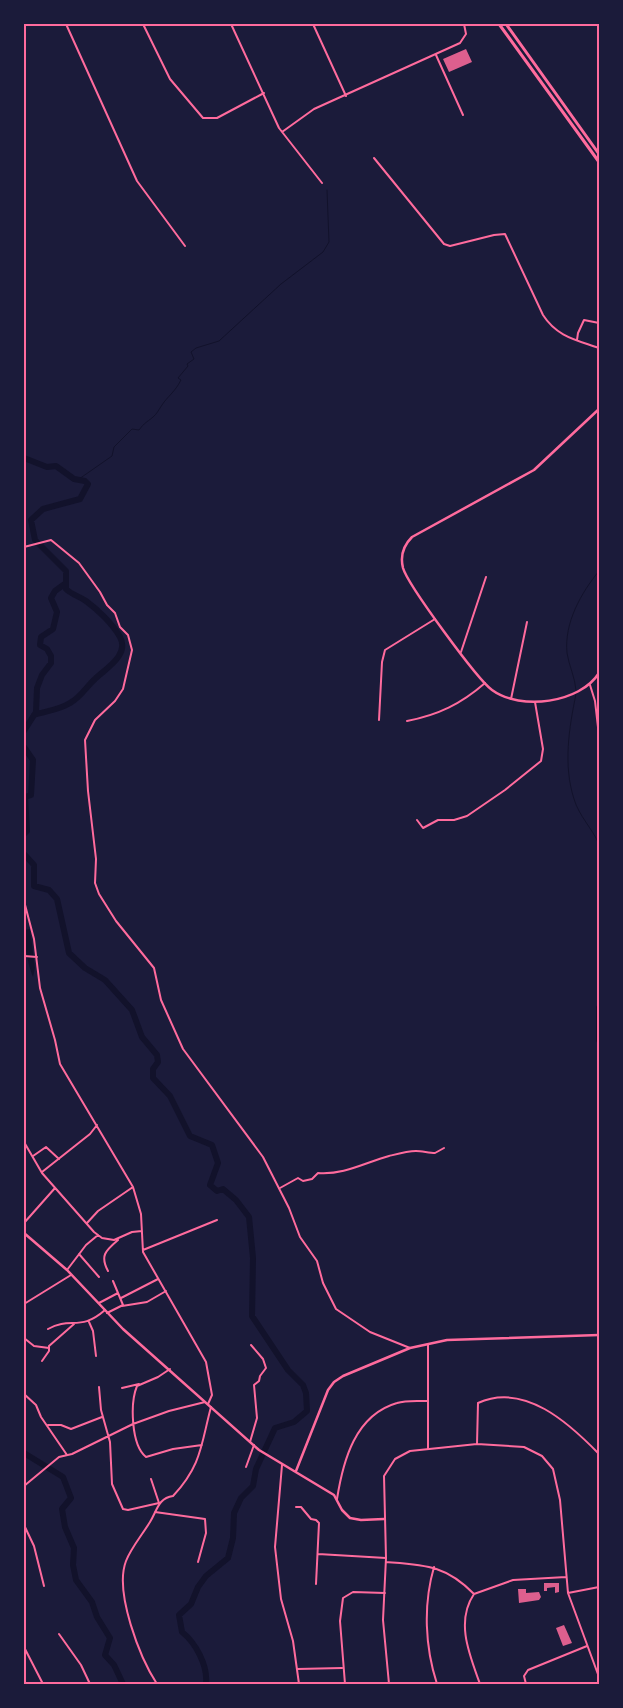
<svg xmlns="http://www.w3.org/2000/svg" width="623" height="1708" viewBox="0 0 623 1708" font-family="'DM Sans',sans-serif">
<style>
.water{fill:#12122b}
.lines{fill:none;stroke-linecap:round;stroke-linejoin:round}
.stream{stroke:#12122b;stroke-width:1}
.river{stroke:#12122b;stroke-width:6}
.building{fill:#dd5f8e}
.minor{stroke:#ff6b9d;stroke-width:2}
.tertiary{stroke:#ff6b9d;stroke-width:2.5}
.trunk{stroke:#ff6b9d;stroke-width:3}
.neatline{fill:none;stroke:#ff6b9d;stroke-width:2}
</style>
<rect width="100%" height="100%" fill="#1b1b3a"/>
<path class="water" d="M 30,929 L 35,968 L 33,977 C 28,966 24,942 24,930 Z"/>
<g class="lines">
<path class="stream" d="M 79,479 L 112,456 L 114,447 L 132,429 L 139,430 C 145,422 146,423 153,417 C 157,414 159,409 162,405 C 167,397 175,392 181,380 L 178,378 L 188,366 L 187,364 L 194,359 L 191,352 L 196,348 L 219,341 L 281,284 L 323,252 L 329,242 L 327,190
M 576,690 C 575,677 569,666 567,653 C 564,623 581,593 599,571
M 576,694 C 569,728 563,765 574,799 C 579,816 592,828 599,844"/>
<path class="river" d="M 24,458 L 47,467 L 56,466 L 74,479 L 85,481 L 88,484 L 80,499 L 43,509 L 31,520 L 35,540 L 66,571 L 66,583 L 55,591 L 51,598 L 57,612 L 53,629 L 41,637 L 40,645 L 47,649 L 51,656 L 51,663 L 42,675 L 37,688 L 36,712 L 24,731
M 34,715 C 46,711 59,710 70,703 C 81,697 86,687 95,679 C 105,669 130,655 120,637 C 113,624 97,609 86,601 C 79,596 72,595 66,589 L 66,583
M 24,747 L 33,760 L 31,795 L 25,797 L 27,831 L 24,834
M 24,854 L 34,865 L 34,886 L 49,890 L 57,899 L 69,953 L 85,968 L 105,980 L 132,1010 L 142,1037 L 157,1055 L 158,1062 L 153,1069 L 153,1078 L 170,1096 L 190,1136 L 212,1145 L 218,1163 L 210,1185 L 217,1191 L 223,1189 L 236,1200 L 249,1217 L 253,1258 L 252,1316 L 288,1370 L 303,1385 L 306,1393 L 307,1411 L 294,1422 L 275,1428 L 256,1469 L 253,1486 L 241,1498 L 234,1513 L 233,1538 L 228,1558 L 206,1576 L 198,1587 L 191,1604 L 179,1615 L 182,1632 C 196,1643 208,1666 206,1684
M 599,1008 L 599,1040
M 24,1453 L 63,1477 L 71,1498 L 62,1509 L 65,1527 L 74,1548 L 73,1565 L 76,1580 L 92,1602 L 97,1617 L 110,1638 L 105,1655 L 114,1665 L 123,1684"/>
</g>
<path class="building" d="M 466,49 L 472,62 L 449,72 L 443,59 Z
M 544,1583 L 559,1583 L 559,1592 L 555,1593 L 555,1587 L 547,1588 L 547,1591 L 544,1591 Z
M 518,1589 L 526,1589 L 526,1593 L 539,1592 L 541,1597 L 539,1600 L 519,1603 Z
M 564,1625 L 572,1643 L 563,1646 L 556,1628 Z"/>
<g class="lines">
<path class="minor" d="M 66,24 L 137,181 L 185,246
M 143,24 L 170,79 L 203,118 L 217,118 L 264,93
M 231,24 L 279,128 L 322,183
M 313,24 L 346,96
M 436,55 L 463,115
M 282,132 L 314,109 L 460,43 L 466,34 L 464,24
M 374,158 L 444,244 L 450,246 L 494,235 L 505,234 L 543,315 C 557,337 577,340 599,348
M 577,340 L 578,333 L 584,320 L 599,323
M 24,547 L 51,540 L 79,563 L 100,592 L 107,605 L 115,613 L 120,627 L 128,635 L 132,650 L 123,689 L 115,701 L 95,720 L 85,740 L 88,791 L 96,859 L 95,883 L 99,894 L 116,921 L 154,968 L 161,1000 L 183,1049 L 263,1157 L 289,1208 L 300,1237 L 317,1261 L 323,1283 L 336,1309 L 370,1332 L 410,1348
M 461,652 L 486,577
M 590,685 L 595,701 L 599,736
M 511,699 L 527,622
M 379,720 L 382,662 L 385,650 L 435,619
M 407,721 C 438,715 461,704 485,683
M 417,820 L 423,828 L 438,820 L 454,820 L 467,816 L 505,790 L 541,761 L 543,749 L 535,702
M 24,901 L 34,939 L 40,988 L 55,1040 L 60,1064 L 133,1187 L 141,1214 L 143,1252 L 206,1362 L 212,1395 L 208,1404
M 24,956 L 37,957
M 24,1142 L 42,1173 L 94,1232 L 102,1238 L 114,1240 L 132,1232 L 142,1231
M 33,1156 L 46,1147 L 59,1159
M 42,1172 L 90,1134 L 97,1125
M 280,1188 L 298,1178 L 303,1181 L 312,1179 L 318,1173 C 344,1175 364,1163 389,1156 C 397,1154 408,1151 416,1151 C 422,1151 429,1153 435,1153 L 444,1148
M 24,1223 L 55,1188
M 87,1223 L 98,1211 L 133,1187
M 143,1250 L 217,1220
M 79,1254 L 99,1277
M 67,1270 L 86,1245 L 98,1235
M 108,1271 C 100,1256 105,1251 118,1240
M 121,1298 L 158,1279
M 99,1303 L 118,1293
M 24,1304 L 71,1275
M 122,1306 L 147,1302 L 166,1291
M 107,1313 L 123,1305 L 113,1281
M 89,1322 L 93,1331 L 96,1356
M 48,1329 C 71,1316 80,1332 105,1310
M 24,1338 L 34,1346 L 49,1348
M 428,1345 L 428,1448
M 42,1361 L 49,1351 L 49,1346 L 74,1324
M 170,1369 L 158,1377 L 137,1386 C 130,1403 131,1445 146,1457 L 173,1449 L 202,1445
M 99,1387 L 101,1410 L 110,1442 L 112,1484 L 123,1509 L 128,1510 L 159,1503 L 151,1479
M 122,1388 L 139,1384
M 24,1394 L 36,1405 L 41,1417 L 67,1455
M 48,1425 L 61,1425 L 71,1429 L 102,1417
M 250,1442 L 257,1418 L 254,1385 L 259,1381 L 260,1376 L 266,1368 L 263,1359 L 251,1345
M 477,1444 L 478,1403 C 524,1382 569,1423 599,1454
M 282,1465 L 275,1547 L 281,1599 L 293,1641 L 299,1684
M 246,1467 L 254,1445
M 24,1486 L 59,1457 L 72,1454 L 133,1424 L 169,1411 L 205,1402
M 337,1499 C 343,1461 355,1415 397,1403 C 406,1400 417,1401 427,1401
M 296,1507 L 301,1507 L 311,1519 L 316,1520 L 319,1523 L 316,1584
M 155,1512 L 205,1519 L 206,1533 L 198,1562
M 24,1525 L 34,1546 L 44,1586
M 318,1554 L 386,1558
M 386,1562 C 425,1565 446,1565 474,1594
M 434,1567 C 423,1605 425,1647 437,1684
M 568,1593 L 599,1587
M 59,1634 L 81,1665 L 90,1684
M 24,1643 L 24,1650
M 25,1649 L 43,1684
M 297,1669 L 342,1668
M 157,1684 C 140,1658 114,1592 126,1561 C 131,1548 142,1535 150,1522 C 157,1511 158,1498 173,1496 C 202,1465 201,1444 211,1407
M 345,1684 L 340,1621 L 343,1598 L 353,1592 L 385,1593
M 389,1684 L 383,1620 L 386,1558 L 384,1476 L 395,1459 L 410,1451 L 477,1444 L 524,1447 L 542,1456 L 553,1469 L 560,1500 L 568,1593 L 599,1677
M 480,1684 C 470,1656 455,1622 474,1594 L 513,1580 L 566,1577
M 526,1684 L 524,1676 L 528,1670 L 587,1646"/>
<path class="tertiary" d="M 599,409 L 534,470 L 412,537 C 404,545 400,556 403,568 C 408,585 477,679 492,690 C 521,711 580,703 599,673
M 24,1233 L 67,1270 L 123,1329 L 259,1450 L 334,1495 L 342,1510 L 350,1518 L 361,1520 L 384,1519
M 296,1471 L 328,1390 L 334,1382 L 343,1376 L 410,1348 L 447,1340 L 599,1335"/>
<path class="trunk" d="M 499,24 L 599,162
M 506,24 L 599,154"/>
</g>
<rect width="623" height="1708" fill="none" stroke="#1b1b3a" stroke-width="50"/>
<rect x="25" y="25" width="573" height="1658" class="neatline"/>
</svg>
